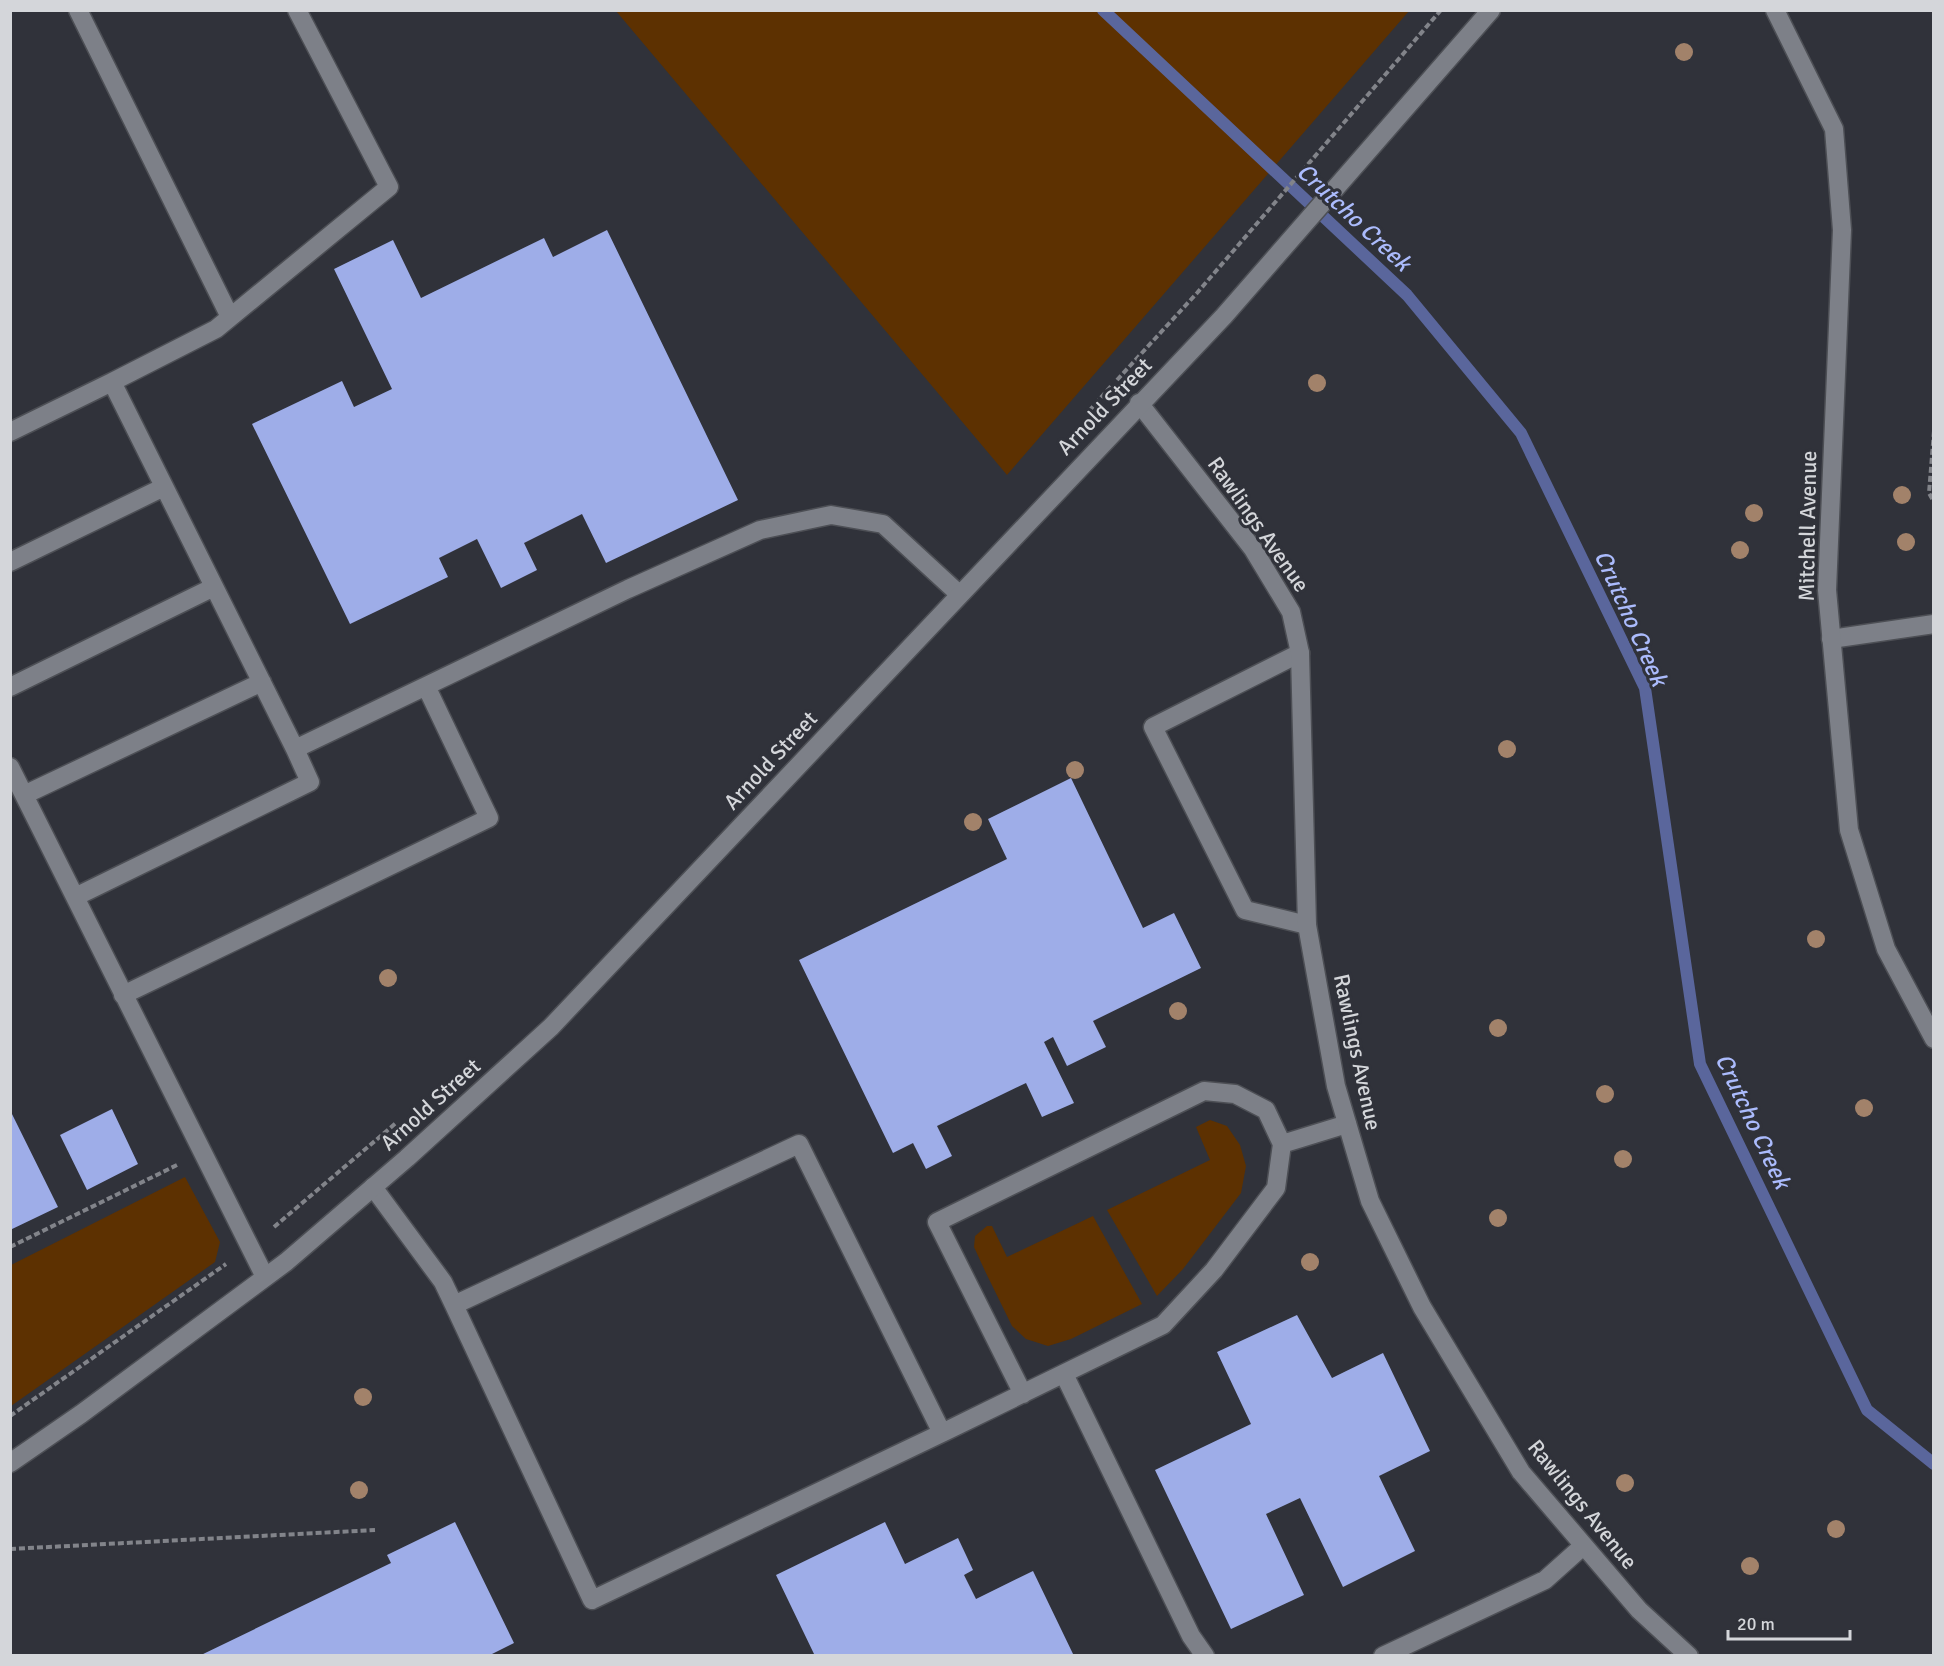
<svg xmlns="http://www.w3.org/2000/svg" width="1944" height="1666" viewBox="0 0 1944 1666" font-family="Signika,sans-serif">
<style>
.green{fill:#5d3101}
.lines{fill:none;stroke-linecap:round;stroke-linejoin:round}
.stream{stroke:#5a669c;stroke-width:12}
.building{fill:#9eade8}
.service-casing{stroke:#4d4f55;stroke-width:21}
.minor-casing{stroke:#4d4f55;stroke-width:21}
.secondary-casing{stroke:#4d4f55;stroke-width:21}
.path{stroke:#82848a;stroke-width:4;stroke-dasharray:6 3;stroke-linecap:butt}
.service{stroke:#7d8088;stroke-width:18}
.minor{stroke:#7d8088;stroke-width:18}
.secondary{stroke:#7d8088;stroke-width:18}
.tree{fill:#a2826a}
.labels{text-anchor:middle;stroke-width:6;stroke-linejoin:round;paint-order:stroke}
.street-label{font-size:22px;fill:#d4d6da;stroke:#30323a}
.water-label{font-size:24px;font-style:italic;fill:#abbbfc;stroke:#30323a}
</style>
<rect width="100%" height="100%" fill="#30323a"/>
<path class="green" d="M 616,11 L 1409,11 L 1007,475 Z
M 1210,1120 L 1227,1126 L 1240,1145 L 1246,1166 L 1241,1193 L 1183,1269 L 1157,1296 L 1107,1210 L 1210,1160 L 1196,1127 Z
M 185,1177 L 220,1242 L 215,1262 L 11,1406 L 11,1265 Z
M 1093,1216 L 1142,1304 L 1071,1339 L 1048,1346 L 1026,1339 L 1012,1326 L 985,1271 L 974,1247 L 975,1236 L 987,1226 L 992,1226 L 1007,1257 Z"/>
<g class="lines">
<path class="stream" d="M 1103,10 L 1407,295 L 1521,433 L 1645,688 L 1700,1064 L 1867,1410 L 1934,1464"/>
</g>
<path class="building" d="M 607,230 L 738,500 L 606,563 L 582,514 L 524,543 L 537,570 L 501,588 L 477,539 L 439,558 L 448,577 L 350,624 L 252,424 L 342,381 L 354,407 L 392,389 L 334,269 L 393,240 L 421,298 L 544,238 L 553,257 Z
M 1071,778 L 1143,928 L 1174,913 L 1201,968 L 1093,1021 L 1106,1047 L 1067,1066 L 1053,1037 L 1044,1042 L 1074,1103 L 1042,1117 L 1026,1083 L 937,1126 L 952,1156 L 926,1169 L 913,1143 L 893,1153 L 799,960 L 1007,859 L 988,819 Z
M 112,1109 L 138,1164 L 87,1190 L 60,1135 Z
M 10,1110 L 58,1207 L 10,1230 Z
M 1297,1315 L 1332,1378 L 1383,1353 L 1430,1451 L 1379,1476 L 1415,1551 L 1343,1587 L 1300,1498 L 1266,1514 L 1304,1595 L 1231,1629 L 1155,1470 L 1251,1424 L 1217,1352 Z
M 455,1522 L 514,1643 L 488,1656 L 199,1656 L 391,1563 L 387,1555 Z
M 885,1522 L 905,1564 L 958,1538 L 973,1570 L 964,1575 L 976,1599 L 1033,1571 L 1074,1656 L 815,1656 L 776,1575 Z"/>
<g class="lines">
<g class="service-casing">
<path id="service" d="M 78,10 L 230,317
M 112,382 L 216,329 L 389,187 L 297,10
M 10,432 L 112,382 L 295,749 L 628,589 L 760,530 L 831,515 L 883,524 L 959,594
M 10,562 L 164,487
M 1831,639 L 1934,624
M 1300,653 L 1153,727 L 1245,910 L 1307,925
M 10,687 L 214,587
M 10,767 L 265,1277
M 24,795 L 262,682
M 75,897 L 310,782 L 295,749
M 123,995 L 489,818 L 426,686
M 1282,1144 L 1347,1124
M 373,1187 L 443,1282 L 454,1305 L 592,1600 L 942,1433 L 799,1144 L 454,1305
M 1064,1374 L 1191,1636 L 1205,1656
M 942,1433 L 1163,1325 L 1214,1270 L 1276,1188 L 1282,1144 L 1266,1110 L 1235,1094 L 1204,1091 L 937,1222 L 1023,1394
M 1383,1656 L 1545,1580 L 1583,1546"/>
</g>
<g class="minor-casing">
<path id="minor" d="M 1775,10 L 1834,129 L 1842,230 L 1827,590 L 1849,830 L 1886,949 L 1934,1039
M 1139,403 L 1253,549 L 1291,612 L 1300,653 L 1307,925 L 1336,1086 L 1370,1201 L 1422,1307 L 1521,1472 L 1639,1610 L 1689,1656"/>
</g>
<g class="secondary-casing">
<path id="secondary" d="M 10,1463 L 81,1414 L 286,1262 L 407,1158 L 551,1027 L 1224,316 L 1491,10"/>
</g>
<path class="path" d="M 1934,153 L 1934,158
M 1117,380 L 1197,293 L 1441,10
M 1089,411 L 1112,385
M 1934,431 L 1929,493 L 1934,502
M 274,1227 L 396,1123
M 10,1247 L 177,1165
M 10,1416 L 226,1264
M 10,1549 L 375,1530"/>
<use href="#service" class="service"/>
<use href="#minor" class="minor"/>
<use href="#secondary" class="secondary"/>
</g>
<g class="tree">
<circle cx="1684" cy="52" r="9"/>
<circle cx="1317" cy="383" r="9"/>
<circle cx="1902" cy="495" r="9"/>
<circle cx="1754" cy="513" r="9"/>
<circle cx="1906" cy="542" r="9"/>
<circle cx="1740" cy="550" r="9"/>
<circle cx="1507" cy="749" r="9"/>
<circle cx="1075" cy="770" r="9"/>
<circle cx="973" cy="822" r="9"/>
<circle cx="1816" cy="939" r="9"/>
<circle cx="388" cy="978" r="9"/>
<circle cx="1178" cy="1011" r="9"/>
<circle cx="1498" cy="1028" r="9"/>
<circle cx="1605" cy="1094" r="9"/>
<circle cx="1864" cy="1108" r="9"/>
<circle cx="1623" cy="1159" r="9"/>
<circle cx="1498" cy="1218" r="9"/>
<circle cx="1310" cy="1262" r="9"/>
<circle cx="363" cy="1397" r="9"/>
<circle cx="1625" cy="1483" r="9"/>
<circle cx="359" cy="1490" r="9"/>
<circle cx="1836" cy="1529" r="9"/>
<circle cx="1750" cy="1566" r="9"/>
</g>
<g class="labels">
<g class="street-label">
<text transform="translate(1104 406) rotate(-46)" y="8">Arnold Street</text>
<text transform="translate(1259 524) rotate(55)" y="8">Rawlings Avenue</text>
<text transform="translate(1807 526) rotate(-89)" y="8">Mitchell Avenue</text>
<text transform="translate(770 760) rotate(-47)" y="8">Arnold Street</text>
<text transform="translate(1358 1052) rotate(78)" y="8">Rawlings Avenue</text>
<text transform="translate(430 1104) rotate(-42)" y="8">Arnold Street</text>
<text transform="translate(1583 1504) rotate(51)" y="8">Rawlings Avenue</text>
</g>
<g class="water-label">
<text transform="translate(1354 217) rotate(43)" y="8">Crutcho Creek</text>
<text transform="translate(1631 618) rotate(66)" y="8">Crutcho Creek</text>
<text transform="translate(1753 1121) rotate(65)" y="8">Crutcho Creek</text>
</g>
</g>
<rect width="1944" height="1666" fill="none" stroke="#d4d6da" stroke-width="24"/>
<path d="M1728 1630v9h122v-9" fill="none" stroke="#d4d6da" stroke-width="3"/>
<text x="1737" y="1630" font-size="18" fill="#d4d6da" stroke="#30323a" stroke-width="4.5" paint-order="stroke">20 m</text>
</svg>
